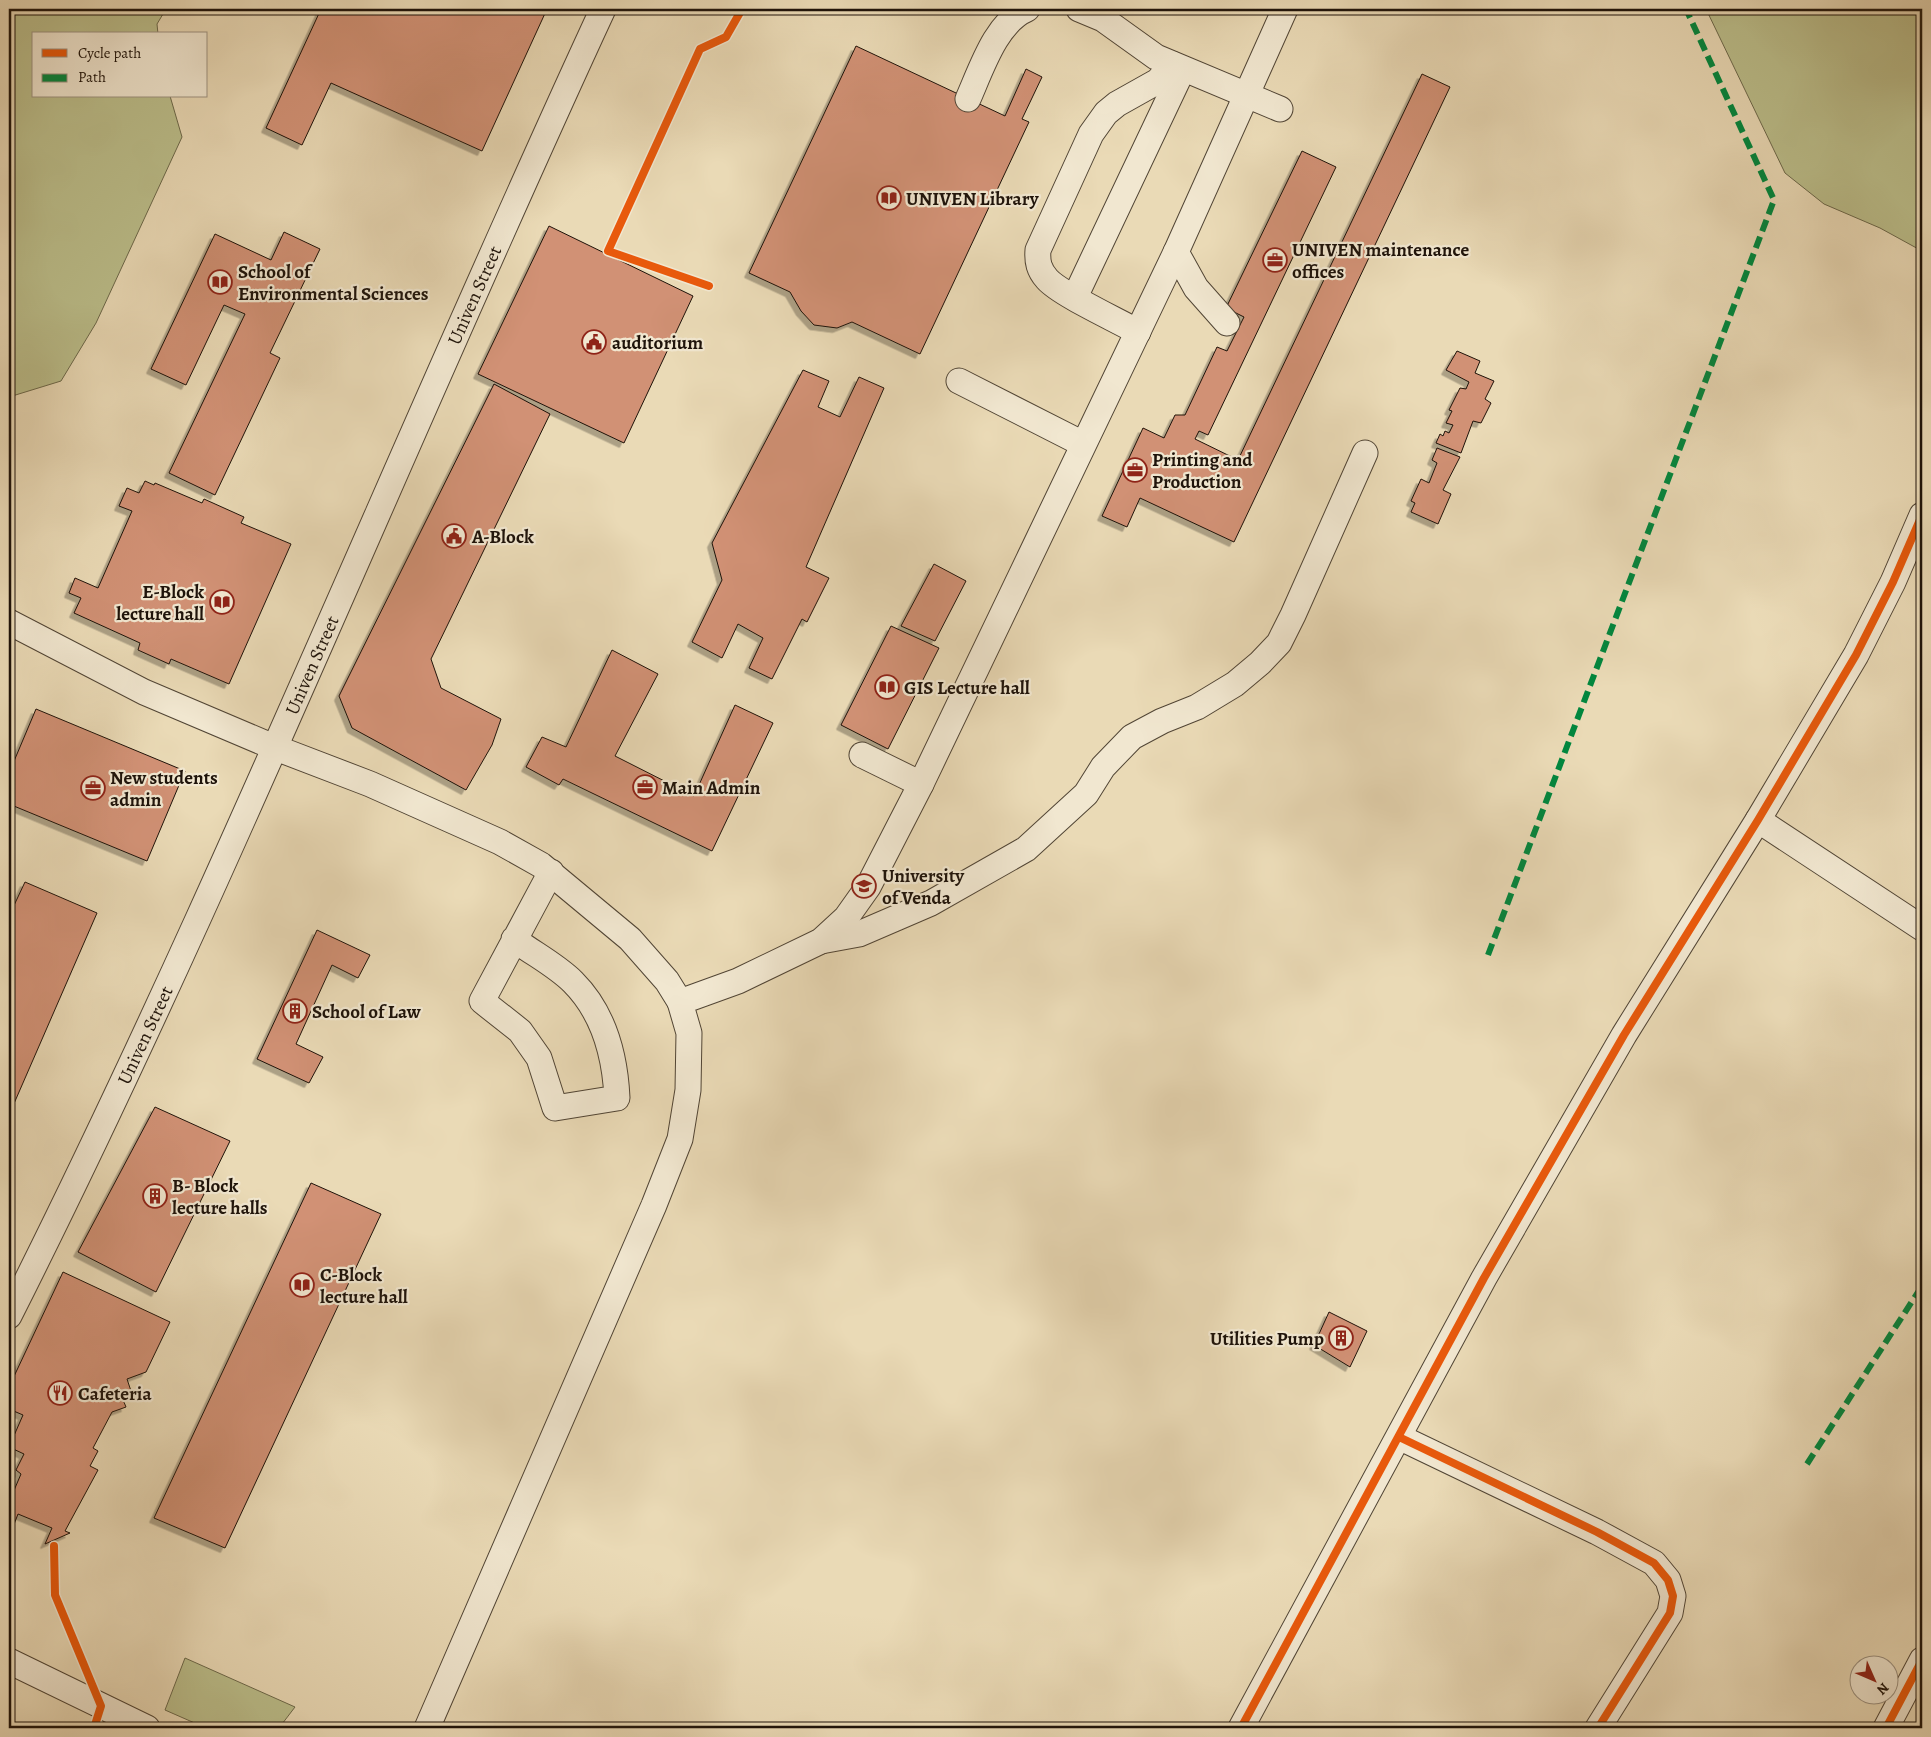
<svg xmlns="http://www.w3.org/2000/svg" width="1931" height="1737" viewBox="0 0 1931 1737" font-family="Alegreya,serif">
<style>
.green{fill:#bbbe8b;stroke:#6c684a}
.building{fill:#d19174;stroke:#1e130a;filter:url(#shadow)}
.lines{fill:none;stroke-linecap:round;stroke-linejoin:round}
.minor-casing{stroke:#514535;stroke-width:27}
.minor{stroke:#f1e7d0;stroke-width:25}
.quiet{stroke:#00873e;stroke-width:6;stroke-dasharray:12 6;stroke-linecap:butt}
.cycleway-casing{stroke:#f1e7d0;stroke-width:11}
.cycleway{stroke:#e8590c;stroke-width:8}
.labels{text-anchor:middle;stroke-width:4.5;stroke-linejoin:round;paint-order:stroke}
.poi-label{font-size:19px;font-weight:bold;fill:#1e130a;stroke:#f1e7d0;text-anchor:start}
.street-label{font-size:19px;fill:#1e130a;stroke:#f1e7d0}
</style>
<defs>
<filter id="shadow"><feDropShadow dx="-4.5" dy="4.5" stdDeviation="0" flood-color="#0004"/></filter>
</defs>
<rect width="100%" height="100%" fill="#eadab6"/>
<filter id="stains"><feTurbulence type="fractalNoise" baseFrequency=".004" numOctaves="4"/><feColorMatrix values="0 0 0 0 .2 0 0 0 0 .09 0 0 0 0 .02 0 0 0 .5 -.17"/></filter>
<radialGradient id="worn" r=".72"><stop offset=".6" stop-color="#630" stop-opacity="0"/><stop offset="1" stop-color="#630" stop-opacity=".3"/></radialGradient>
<path class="green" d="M 9,9 L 166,9 L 157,24 L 158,34 L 34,34 L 34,96 L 170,96 L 182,137 L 96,323 L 61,381 L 9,397 Z
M 1706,9 L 1922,9 L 1922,251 L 1880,228 L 1824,204 L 1785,173 Z
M 185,1658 L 295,1707 L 279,1728 L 206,1728 L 165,1710 Z"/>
<path class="building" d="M 321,9 L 547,9 L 482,151 L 331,83 L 302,145 L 266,128 Z
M 856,46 L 1005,116 L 1026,69 L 1042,77 L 1022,119 L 1029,122 L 920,354 L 852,322 L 837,328 L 814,325 L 801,311 L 790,292 L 749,273 Z
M 1422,74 L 1450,87 L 1234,542 L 1140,498 L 1127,527 L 1102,516 L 1143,428 L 1164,438 L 1175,415 L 1185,415 L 1217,347 L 1227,351 L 1244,317 L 1226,308 L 1302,151 L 1336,167 L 1208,435 L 1199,431 L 1195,439 L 1238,460 Z
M 549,226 L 693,296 L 624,443 L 478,374 Z
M 284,232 L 320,249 L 270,353 L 280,358 L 215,495 L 169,473 L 245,314 L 224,305 L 186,385 L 151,369 L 215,234 L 271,260 Z
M 1457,351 L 1480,361 L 1475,373 L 1494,381 L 1485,399 L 1491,403 L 1481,423 L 1473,421 L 1461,453 L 1436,443 L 1440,434 L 1443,436 L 1445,431 L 1449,433 L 1453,425 L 1446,423 L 1452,411 L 1449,410 L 1460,388 L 1466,389 L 1469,382 L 1446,370 Z
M 803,370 L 829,381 L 818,407 L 840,417 L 859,377 L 884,388 L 806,567 L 829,578 L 807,622 L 802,619 L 772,679 L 749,668 L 763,638 L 738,624 L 722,658 L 692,642 L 722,580 L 712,543 Z
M 494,384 L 550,414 L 431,659 L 441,688 L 501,719 L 492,745 L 466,790 L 352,728 L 339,696 Z
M 1437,448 L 1460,457 L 1443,490 L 1451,494 L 1438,524 L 1411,512 L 1415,503 L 1411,501 L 1421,479 L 1429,483 L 1437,463 L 1432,460 Z
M 145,481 L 154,485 L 155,483 L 202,503 L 204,499 L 244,517 L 241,523 L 291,544 L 229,684 L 171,659 L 169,664 L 138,650 L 140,643 L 74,613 L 81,598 L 69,593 L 75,578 L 98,588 L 132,511 L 119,506 L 127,488 L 139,493 Z
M 934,564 L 966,581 L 935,641 L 901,626 Z
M 891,626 L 939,648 L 888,749 L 841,725 Z
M 612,650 L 658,674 L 615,756 L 694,796 L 735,705 L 773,723 L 712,851 L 563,779 L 559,785 L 526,767 L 542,737 L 566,747 Z
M 36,709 L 185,771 L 147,861 L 9,804 L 9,773 Z
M 25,882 L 97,913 L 9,1115 L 9,916 Z
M 317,930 L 370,955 L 358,978 L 332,965 L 296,1044 L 323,1057 L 309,1083 L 257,1059 Z
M 155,1107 L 230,1141 L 156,1292 L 78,1252 Z
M 311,1183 L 381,1214 L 225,1548 L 154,1518 Z
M 63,1272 L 170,1322 L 146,1372 L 127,1379 L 131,1391 L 121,1395 L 126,1407 L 112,1412 L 93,1448 L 98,1451 L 90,1466 L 98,1470 L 65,1531 L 70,1533 L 45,1544 L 52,1528 L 18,1514 L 13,1527 L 9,1519 L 9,1502 L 21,1474 L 16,1470 L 24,1454 L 9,1447 L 23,1415 L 9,1409 L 9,1387 Z
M 1329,1312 L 1367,1331 L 1350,1367 L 1314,1345 Z"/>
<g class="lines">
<g class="minor-casing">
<g id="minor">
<path d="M 1079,9 L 1103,19 L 1156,57 L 1280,109"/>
<path d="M 968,99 C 981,70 996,22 1027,9"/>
<path d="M 1176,252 L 1196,288 L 1227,323"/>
<path d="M 1075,297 L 1183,69"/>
<path d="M 1138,332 C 1117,320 1060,294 1047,279 C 1039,270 1037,262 1038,250 L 1091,134 L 1106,113 L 1117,104 L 1158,81 L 1172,64"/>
<path d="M 959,381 L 1083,444"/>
<path d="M 9,622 L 144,692 L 276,748 L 370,784 L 500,842 L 541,865 L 630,939 L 667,981 L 680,1002"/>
<path d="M 862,755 L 921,784"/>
<path d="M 1758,820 L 1922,928"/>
<path d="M 514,939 C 532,953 556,965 573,982 C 604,1013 615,1055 617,1098 L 555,1108 L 539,1058 L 520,1031 L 482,1001 L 551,872"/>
<path d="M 821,941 L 859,934 L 931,903 L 1026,849 L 1086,794 L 1103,767 L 1132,737 L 1162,721 L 1197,707 L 1235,684 L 1260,663 L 1279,643 L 1293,615 L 1365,453"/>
<path id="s1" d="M 9,1316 C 224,889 402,443 603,9"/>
<path d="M 1399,1437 L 1597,1532 L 1654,1563 L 1668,1580 L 1673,1596 L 1670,1613 L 1598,1728"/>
<path d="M 9,1661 L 147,1728"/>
<path d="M 427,1728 L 654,1205 L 680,1139 L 688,1090 L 689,1033 L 680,1002 L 738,981 L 821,941 L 846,918 L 868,887 L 921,784 L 1176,252 L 1285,9"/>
<path d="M 1241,1728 L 1484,1278 L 1624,1035 L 1758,820 L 1856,655 L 1893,582 L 1922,515"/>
<path d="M 1886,1728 L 1922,1660"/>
</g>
</g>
<use href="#minor" class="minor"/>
<path class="quiet" d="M 1488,955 L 1774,200 L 1686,9
M 1807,1464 L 1922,1286"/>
<g class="cycleway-casing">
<path id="cycleway" d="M 709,286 L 608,251 L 700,49 L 726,37 L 742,9
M 1399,1437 L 1597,1532 L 1654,1563 L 1668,1580 L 1673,1596 L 1670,1613 L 1598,1728
M 54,1546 L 55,1595 L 101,1706 L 94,1728
M 1241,1728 L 1484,1278 L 1624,1035 L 1758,820 L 1856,655 L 1893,582 L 1922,515
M 1886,1728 L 1922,1660"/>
</g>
<use href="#cycleway" class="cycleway"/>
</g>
<defs>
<g id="library-ring" transform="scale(1.25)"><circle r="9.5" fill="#f1e7d0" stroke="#8f2418" stroke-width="1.5"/><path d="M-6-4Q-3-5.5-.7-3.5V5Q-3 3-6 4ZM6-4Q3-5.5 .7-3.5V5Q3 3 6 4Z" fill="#8f2418"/></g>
<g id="office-ring" transform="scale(1.25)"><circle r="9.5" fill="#f1e7d0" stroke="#8f2418" stroke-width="1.5"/><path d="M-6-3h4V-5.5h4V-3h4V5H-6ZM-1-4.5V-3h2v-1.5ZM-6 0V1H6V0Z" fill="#8f2418"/></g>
<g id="civic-ring" transform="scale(1.25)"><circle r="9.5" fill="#f1e7d0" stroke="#8f2418" stroke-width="1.5"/><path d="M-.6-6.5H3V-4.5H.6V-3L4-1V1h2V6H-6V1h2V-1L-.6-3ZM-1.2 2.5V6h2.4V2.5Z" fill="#8f2418"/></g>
<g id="university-ring" transform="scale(1.25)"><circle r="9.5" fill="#f1e7d0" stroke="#8f2418" stroke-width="1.5"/><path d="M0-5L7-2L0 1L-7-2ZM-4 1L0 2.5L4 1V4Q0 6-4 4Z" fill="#8f2418"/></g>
<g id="building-ring" transform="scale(1.25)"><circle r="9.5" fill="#f1e7d0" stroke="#8f2418" stroke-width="1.5"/><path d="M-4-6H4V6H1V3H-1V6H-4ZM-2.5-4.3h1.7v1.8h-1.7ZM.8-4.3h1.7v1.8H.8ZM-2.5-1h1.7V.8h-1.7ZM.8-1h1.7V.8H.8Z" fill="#8f2418"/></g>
<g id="restaurant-ring" transform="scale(1.25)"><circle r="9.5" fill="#f1e7d0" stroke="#8f2418" stroke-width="1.5"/><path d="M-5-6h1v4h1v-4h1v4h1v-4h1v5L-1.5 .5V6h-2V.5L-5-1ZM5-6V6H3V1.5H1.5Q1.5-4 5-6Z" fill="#8f2418"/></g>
</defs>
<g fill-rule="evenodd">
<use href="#library-ring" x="889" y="198"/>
<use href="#office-ring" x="1275" y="260"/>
<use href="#library-ring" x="220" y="282"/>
<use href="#civic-ring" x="594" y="342"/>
<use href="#office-ring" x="1135" y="470"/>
<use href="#civic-ring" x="454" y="536"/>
<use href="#library-ring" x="222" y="602"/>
<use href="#library-ring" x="887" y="687"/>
<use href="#office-ring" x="645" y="787"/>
<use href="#office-ring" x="93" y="788"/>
<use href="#university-ring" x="864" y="886"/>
<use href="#building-ring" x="295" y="1011"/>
<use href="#building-ring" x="155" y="1196"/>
<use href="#library-ring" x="302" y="1285"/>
<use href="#building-ring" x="1341" y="1338"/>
<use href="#restaurant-ring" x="60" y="1393"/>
</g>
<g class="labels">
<g class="poi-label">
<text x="906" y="205">UNIVEN Library</text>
<text x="1292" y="256">UNIVEN maintenance<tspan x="1292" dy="22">offices</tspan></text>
<text x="238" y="278">School of<tspan x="238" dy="22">Environmental Sciences</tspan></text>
<text x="612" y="349">auditorium</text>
<text x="1152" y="466">Printing and<tspan x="1152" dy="22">Production</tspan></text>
<text x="472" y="543">A-Block</text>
<text x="204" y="598" text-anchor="end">E-Block<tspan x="204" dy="22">lecture hall</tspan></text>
<text x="904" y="694">GIS Lecture hall</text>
<text x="110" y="784">New students<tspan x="110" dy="22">admin</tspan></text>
<text x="662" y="794">Main Admin</text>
<text x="882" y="882">University<tspan x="882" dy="22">of Venda</tspan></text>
<text x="312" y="1018">School of Law</text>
<text x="172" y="1192">B- Block<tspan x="172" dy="22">lecture halls</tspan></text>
<text x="320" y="1281">C-Block<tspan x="320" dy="22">lecture hall</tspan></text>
<text x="1324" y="1345" text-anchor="end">Utilities Pump</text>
<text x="78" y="1400">Cafeteria</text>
</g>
<g class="street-label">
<text dy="7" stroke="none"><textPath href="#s1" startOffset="1122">Univen Street</textPath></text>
<text dy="7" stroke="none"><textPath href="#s1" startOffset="718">Univen Street</textPath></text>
<text dy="7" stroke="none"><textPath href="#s1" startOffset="312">Univen Street</textPath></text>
</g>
</g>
<rect width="1931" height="1737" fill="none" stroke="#eadab6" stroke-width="30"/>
<rect x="10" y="10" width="1911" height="1717" fill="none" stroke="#1e130a" stroke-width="2.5"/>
<rect x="15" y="15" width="1901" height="1707" fill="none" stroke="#1e130a"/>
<rect x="32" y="32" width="175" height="65" fill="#f1e7d0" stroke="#9d9281"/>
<rect x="42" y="49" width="25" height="8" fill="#e8590c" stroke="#9d9281"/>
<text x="78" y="58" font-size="15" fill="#1e130a">Cycle path</text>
<rect x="42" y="74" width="25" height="8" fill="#00873e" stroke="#9d9281"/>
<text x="78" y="82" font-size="15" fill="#1e130a">Path</text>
<g transform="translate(1874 1680) rotate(135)"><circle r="24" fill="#f1e7d0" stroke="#9d9281"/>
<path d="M0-4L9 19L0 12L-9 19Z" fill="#8f2418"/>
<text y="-8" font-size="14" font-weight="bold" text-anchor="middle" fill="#1e130a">N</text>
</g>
<rect width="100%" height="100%" filter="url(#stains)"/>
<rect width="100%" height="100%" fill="url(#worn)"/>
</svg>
